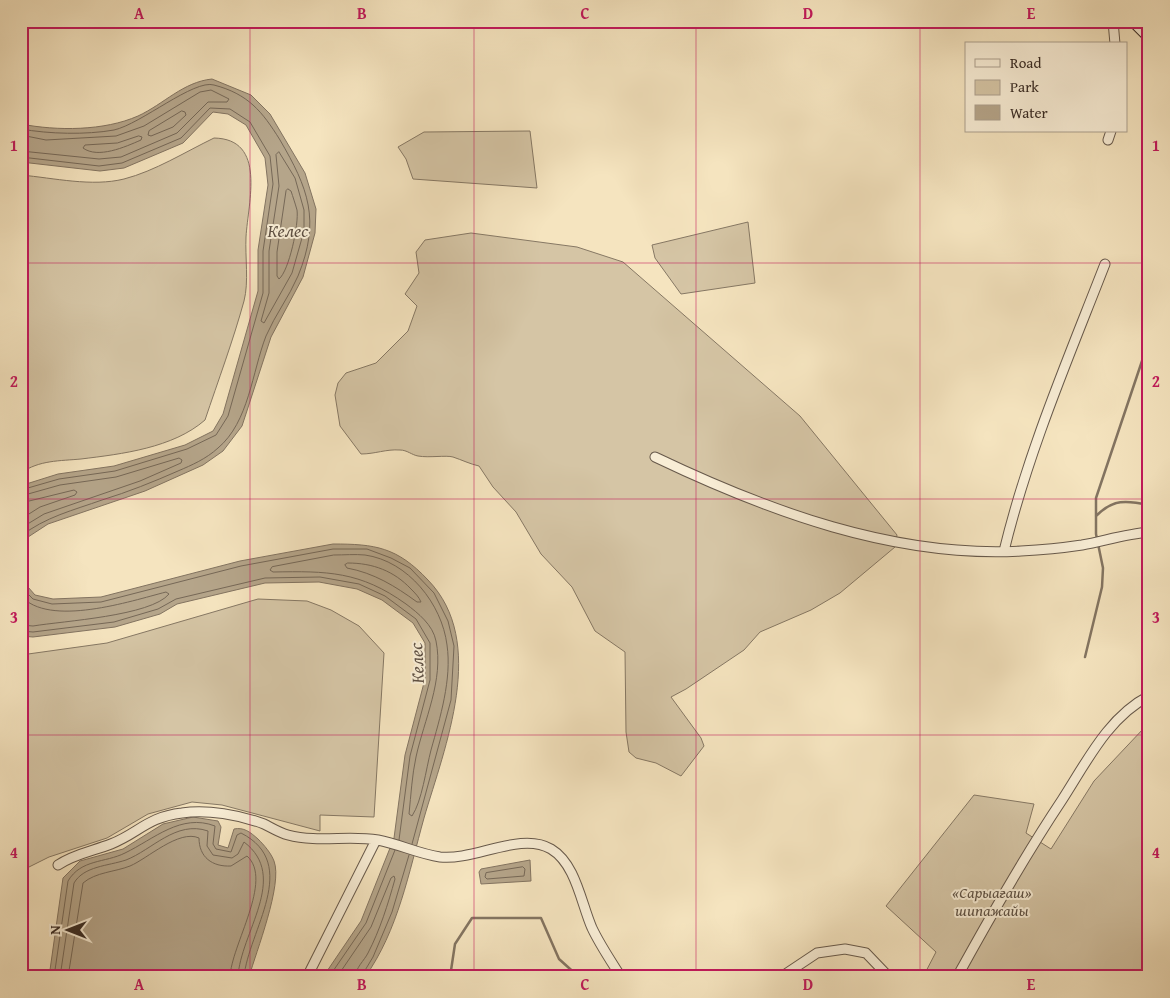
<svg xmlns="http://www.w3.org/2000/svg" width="1170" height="998" viewBox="0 0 1170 998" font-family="'Gentium Book Plus',serif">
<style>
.green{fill:#d5c5a5;stroke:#867864}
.water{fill:#b5a58a;stroke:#837461}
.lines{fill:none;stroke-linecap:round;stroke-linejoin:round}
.shore{stroke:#766857;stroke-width:1}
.stream{stroke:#837461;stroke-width:2.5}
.street-casing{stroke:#67594b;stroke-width:11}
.secondary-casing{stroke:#382b24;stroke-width:14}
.street{stroke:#f8edd5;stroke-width:9}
.secondary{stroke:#f8edd5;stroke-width:12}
.grid{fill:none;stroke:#c2185b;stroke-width:1;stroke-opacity:0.55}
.labels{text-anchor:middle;stroke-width:4;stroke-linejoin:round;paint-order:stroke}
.park-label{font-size:16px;font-style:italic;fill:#5f5244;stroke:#f8edd5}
.water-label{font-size:18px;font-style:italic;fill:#5e5043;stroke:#f8edd5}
.neatline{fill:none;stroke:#c2185b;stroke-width:2}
.grid-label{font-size:16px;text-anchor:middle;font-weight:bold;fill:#c2185b}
</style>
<rect width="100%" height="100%" fill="#f5e4bf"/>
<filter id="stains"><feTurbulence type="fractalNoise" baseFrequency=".004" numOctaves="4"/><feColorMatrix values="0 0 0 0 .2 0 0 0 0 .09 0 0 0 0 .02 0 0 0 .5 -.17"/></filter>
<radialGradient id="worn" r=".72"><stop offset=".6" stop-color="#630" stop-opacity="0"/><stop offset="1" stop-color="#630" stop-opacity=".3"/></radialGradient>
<path class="green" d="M 530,131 L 537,188 L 413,179 L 406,159 L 398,147 L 424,132 Z
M 214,138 C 267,139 248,202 246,237 C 245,257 249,282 244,301 C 233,341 218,381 205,420 C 173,448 122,454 81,459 C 60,461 39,460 21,473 L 21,175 C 54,178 92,187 124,179 C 155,171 185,152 214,138 Z
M 748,222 L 755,283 L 681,294 L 655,258 L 652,245 Z
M 471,233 L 577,247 L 623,262 L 800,416 L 897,535 L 895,547 L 840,593 L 811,610 L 760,632 L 744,650 L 686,689 L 671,697 L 701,738 L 704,746 L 681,776 L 656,763 L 636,758 L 629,752 L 626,732 L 625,652 L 595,631 L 572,587 L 541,554 L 516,512 L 493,487 L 479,466 C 470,464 462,460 453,457 C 446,455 429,458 418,456 C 412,455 407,450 400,450 C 386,449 375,454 361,454 L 340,426 L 335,395 L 338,383 L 346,373 L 376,363 L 408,331 L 417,306 L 405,294 L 419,273 L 416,252 L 425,240 Z
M 258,599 L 307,601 L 331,610 L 359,626 L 384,653 L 374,817 L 320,815 L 320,831 L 222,805 L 192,802 L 148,814 L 107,838 L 49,857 L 21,871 L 21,655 L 107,643 Z
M 1144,728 L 1149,730 L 1149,977 L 923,977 L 936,952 L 886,906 L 974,795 L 1034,804 L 1026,833 L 1051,849 L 1094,781 Z"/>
<path class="water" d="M 212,79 L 251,95 L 270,114 L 305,173 L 316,209 L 315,233 L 303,277 L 271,337 L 242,426 L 223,451 L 203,465 L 145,491 L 48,524 L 25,539 L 21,548 L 23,485 L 58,474 L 114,466 L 185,445 L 213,431 L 223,414 L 258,291 L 258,250 L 268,185 L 265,158 L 246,125 L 228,114 L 213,112 L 183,143 L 124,168 L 100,171 L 21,162 L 21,124 C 57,131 104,131 138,116 C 164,104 183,82 212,79 Z
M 333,544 C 375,544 397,547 428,580 C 488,642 445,746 424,818 C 409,872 398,931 365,977 L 323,977 L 361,921 L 394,838 L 405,755 L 425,679 L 425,643 L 413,623 L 382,600 L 357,589 L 319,582 L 265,583 L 177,604 L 160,614 L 115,627 L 33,637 L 21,636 L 21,579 L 35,595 L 53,599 L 101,597 L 240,561 Z
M 193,817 L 218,821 L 221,827 L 218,845 L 228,848 L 234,829 C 244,827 250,832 258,839 C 264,845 271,853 274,861 C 283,884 256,952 249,977 L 49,977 L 63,878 L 80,861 L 123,849 L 163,824 Z
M 530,860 L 531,881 L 481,884 L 479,872 L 481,869 Z"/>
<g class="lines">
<path class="shore" d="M 182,111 L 185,112 L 186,115 L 173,127 L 151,136 L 148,135 L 149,131 Z
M 21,129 C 49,134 86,135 114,130 C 141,124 194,79 214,85 C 248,94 262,111 280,140 C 308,188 321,220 298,276 C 289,297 275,315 266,336 C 252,372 249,422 218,448 C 206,459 192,465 178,471 C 153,482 128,492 102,500 C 74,510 45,517 21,536
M 21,135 L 46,140 L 116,136 L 144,126 L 200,92 L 211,90 L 229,99 L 227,102 L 208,102 L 177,133 L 121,157 L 99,159 L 21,151
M 139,136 L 142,137 L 141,140 C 125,147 98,159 83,148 L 85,145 L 117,143 Z
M 279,152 L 295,178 L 304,210 L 304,231 L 292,273 L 264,323 L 261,321 L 269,293 L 269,251 L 279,186 L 276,155 Z
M 21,157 L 99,166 L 122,163 L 181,138 L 210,108 L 230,109 L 250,122 L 270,156 L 273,184 L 263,251 L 263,293 L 228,416 L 216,435 L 187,449 L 115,471 L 59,479 L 21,490
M 288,189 L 291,191 C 293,197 295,203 297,210 C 299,224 289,271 279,279 L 277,276 L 277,252 L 286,191 Z
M 21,496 L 60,485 L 116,477 L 179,458 L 182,460 L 181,463 L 140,481 L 44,514 L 21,528
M 21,503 L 74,490 L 77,492 L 75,495 L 40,507 L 21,519
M 334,555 C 344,555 355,554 365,555 C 408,561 442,604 447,645 C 452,679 440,718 431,750 C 426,769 422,801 412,816 L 409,814 C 411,795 412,775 416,757 C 424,720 444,680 436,641 C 433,625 418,613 406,604 C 360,571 327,571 273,572 L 270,570 L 272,567 Z
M 348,563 C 373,563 394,571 411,589 C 415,593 419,597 421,602 L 417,602 C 395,586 374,573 347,568 L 345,565 Z
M 21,587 L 33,599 L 52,604 L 101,602 L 241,566 L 333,549 L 367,549 L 391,558 L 410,568 L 434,593 L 448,621 L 454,646 L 451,700 L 412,844
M 21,596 C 49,628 131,601 166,592 L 169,594 C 151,616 63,621 33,626 L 21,625
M 21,631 L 33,632 L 114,622 L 158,609 L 176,599 L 265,578 L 320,577 L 359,584 L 385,596 L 416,619 L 430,643 L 430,680 L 410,756 L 399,840
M 523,867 L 525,869 L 524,876 L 487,879 L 485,877 L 486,873 Z
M 54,977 L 68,881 C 81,859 105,863 125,853 C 154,839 181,813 215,826 L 213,844 L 216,849 L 231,852 L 237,835 L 241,833 C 302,864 248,931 244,977
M 60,977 L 74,883 C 84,866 108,866 126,860 C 152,850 176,820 208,831 L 207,846 L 213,855 L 232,858 L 238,854 L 244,842 C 290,877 240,933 238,977
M 68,977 L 83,883 C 96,872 115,872 130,866 C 147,859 179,829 199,838 C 199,857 212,867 231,866 L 247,856 C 274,880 231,945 230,977
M 329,977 L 366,923 L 395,850
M 337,977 L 371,927 L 391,878 L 394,876 L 395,879 C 388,904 380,930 368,953 C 364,961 356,967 355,977
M 361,977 L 373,957 L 392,912 L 409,855"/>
<path class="stream" d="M 1096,516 C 1113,499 1126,500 1149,505
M 1085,657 L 1102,587 L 1103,568 L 1096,534 L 1096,498 L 1143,358 L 1149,320
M 450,977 L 455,944 L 472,918 L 541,918 L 559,959 L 579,977"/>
<g class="street-casing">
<path id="street" d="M 1113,21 L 1115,44
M 1108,140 L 1111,131
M 655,457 C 768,511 894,558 1021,551 C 1041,550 1062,548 1082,545 C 1104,541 1126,534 1149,532
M 1004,551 C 1028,452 1068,359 1105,264
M 58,865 C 74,854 93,851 111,844 C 139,833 147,817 182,813 C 207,809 240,815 264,824 C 272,828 280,833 288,835 C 318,843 348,835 378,840 C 399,844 419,854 440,857 C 474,861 521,831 551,849 C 576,864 581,903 592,928 C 600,945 611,961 621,977
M 307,977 L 376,840
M 781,977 L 817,953 L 845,949 L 866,953 L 889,977
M 957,977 C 990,917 1024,857 1062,800 C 1086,763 1108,717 1149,696"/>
</g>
<g class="secondary-casing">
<path id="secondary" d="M 1134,21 L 1149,36"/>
</g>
<use href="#street" class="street"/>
<use href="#secondary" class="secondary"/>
</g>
<path class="grid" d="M 250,21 L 250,977M 474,21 L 474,977M 696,21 L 696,977M 920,21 L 920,977M 21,263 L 1149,263M 21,499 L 1149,499M 21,735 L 1149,735"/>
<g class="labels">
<g class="park-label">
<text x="992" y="898">«Сарыағаш»<tspan x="992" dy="18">шипажайы</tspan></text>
</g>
<g class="water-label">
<text x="288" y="237">Келес</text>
<text transform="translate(417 663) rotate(-93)" y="6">Келес</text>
</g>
</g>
<rect width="1170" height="998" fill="none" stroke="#f5e4bf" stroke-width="55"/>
<rect x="965" y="42" width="162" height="90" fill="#f8edd5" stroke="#ab9f8e"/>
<rect x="975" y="59" width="25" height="8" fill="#f8edd5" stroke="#ab9f8e"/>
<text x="1010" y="68" font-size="15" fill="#382b24">Road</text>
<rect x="975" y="80" width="25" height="15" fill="#d5c5a5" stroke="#ab9f8e"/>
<text x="1010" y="92" font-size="15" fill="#382b24">Park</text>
<rect x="975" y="105" width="25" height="15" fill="#b5a58a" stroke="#ab9f8e"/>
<text x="1010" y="118" font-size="15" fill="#382b24">Water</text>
<g transform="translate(68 930) rotate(270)" stroke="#f8edd5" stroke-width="4" paint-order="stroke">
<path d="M0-4L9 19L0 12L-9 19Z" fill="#382b24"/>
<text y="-8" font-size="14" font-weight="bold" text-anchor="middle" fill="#382b24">N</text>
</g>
<rect x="28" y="28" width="1114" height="942" class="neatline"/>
<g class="grid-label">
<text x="139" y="19">A</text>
<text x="362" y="19">B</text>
<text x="585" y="19">C</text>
<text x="808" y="19">D</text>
<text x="1031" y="19">E</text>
<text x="14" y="151">1</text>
<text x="1156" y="151">1</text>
<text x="14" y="387">2</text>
<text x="1156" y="387">2</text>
<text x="14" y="623">3</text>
<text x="1156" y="623">3</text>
<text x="14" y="858">4</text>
<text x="1156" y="858">4</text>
<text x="139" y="990">A</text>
<text x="362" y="990">B</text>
<text x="585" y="990">C</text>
<text x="808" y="990">D</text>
<text x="1031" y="990">E</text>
</g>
<rect width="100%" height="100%" filter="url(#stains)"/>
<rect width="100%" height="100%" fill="url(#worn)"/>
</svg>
